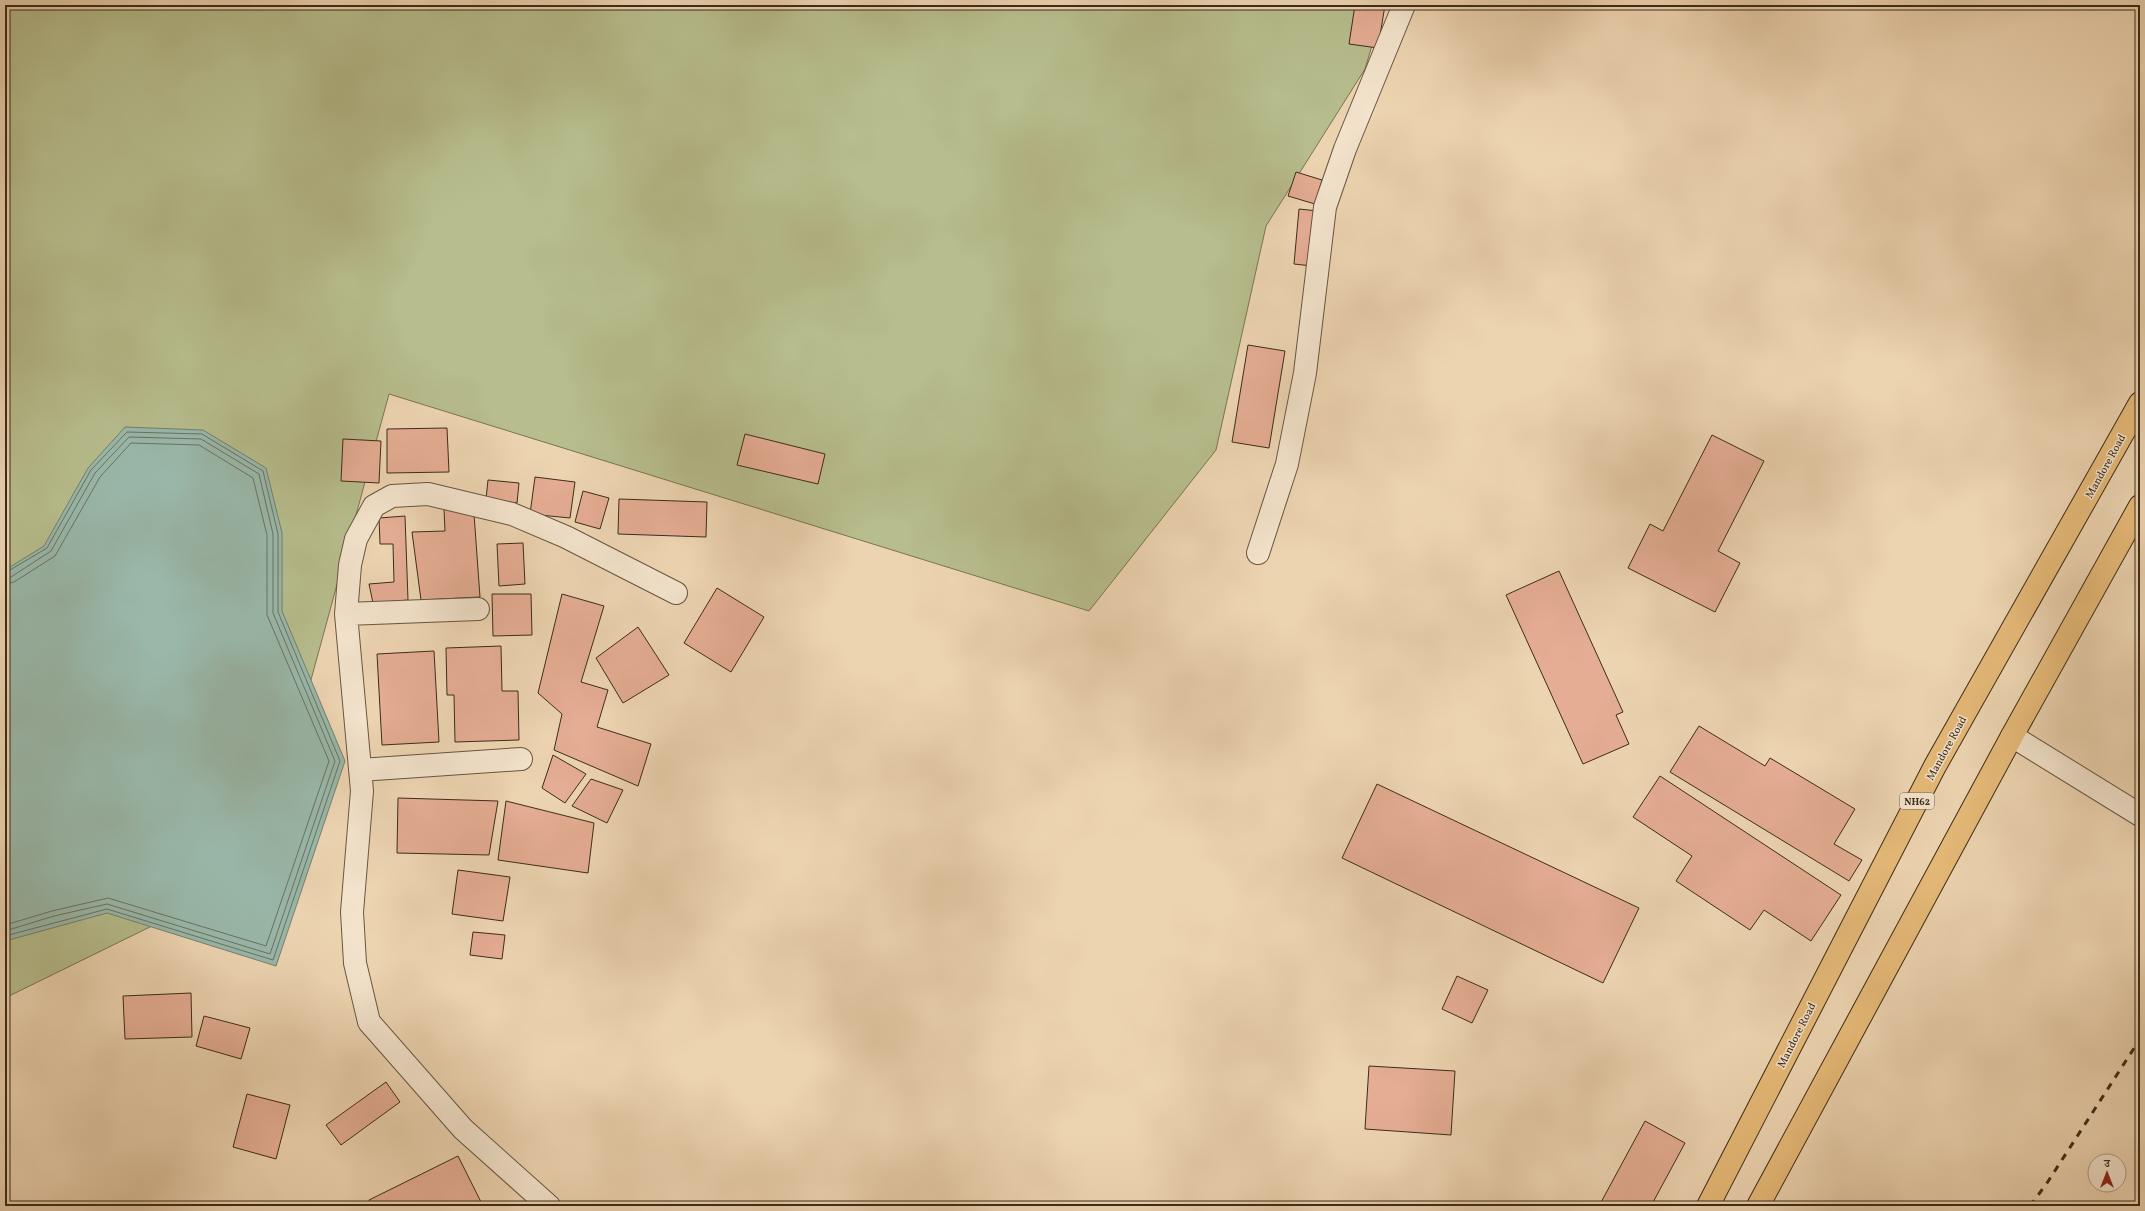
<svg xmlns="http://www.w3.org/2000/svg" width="2145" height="1211" viewBox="0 0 2145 1211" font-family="Vollkorn,'Noto Serif Devanagari',serif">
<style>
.green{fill:#b7bd8d;stroke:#7a7453}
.water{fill:#99b8aa;stroke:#748070}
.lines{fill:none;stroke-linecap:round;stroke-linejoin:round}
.shore{stroke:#6a7262;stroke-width:1}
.building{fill:#e5ad94;stroke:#3c2c19}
.minor-casing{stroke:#68563f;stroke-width:24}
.highway-casing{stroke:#3c2c19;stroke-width:24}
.minor{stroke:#f3e3cc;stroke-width:22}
.highway{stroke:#e6ba78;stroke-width:22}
.rail{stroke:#3c2c19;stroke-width:3;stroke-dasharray:7 7;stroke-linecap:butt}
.labels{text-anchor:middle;stroke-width:3;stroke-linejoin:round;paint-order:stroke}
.shield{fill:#f3e3cc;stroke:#73634f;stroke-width:1}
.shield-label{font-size:10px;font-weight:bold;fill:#3c2c19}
.street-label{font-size:11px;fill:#3c2c19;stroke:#f3e3cc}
</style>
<rect width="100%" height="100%" fill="#edd4b1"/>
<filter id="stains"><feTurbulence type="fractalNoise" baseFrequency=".005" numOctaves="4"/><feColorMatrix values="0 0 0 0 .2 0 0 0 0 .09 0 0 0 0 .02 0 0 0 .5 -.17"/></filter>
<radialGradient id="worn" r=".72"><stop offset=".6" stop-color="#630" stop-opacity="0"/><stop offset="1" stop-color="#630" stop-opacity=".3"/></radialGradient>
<path class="green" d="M 5,5 L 1384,5 L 1365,69 L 1266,226 L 1216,450 L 1089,611 L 389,394 L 258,874 L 5,998 Z"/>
<path class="water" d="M 125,427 L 203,430 L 266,468 L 282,533 L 282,611 L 345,761 L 276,966 L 107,913 L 5,941 L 5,570 L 44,546 L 88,468 Z"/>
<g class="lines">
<path class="shore" d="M 5,573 L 47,548 L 91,470 L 127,432 L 202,434 L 263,471 L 278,534 L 278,612 L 340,761 L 273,960 L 107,909 L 5,936
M 5,578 L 11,577 L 51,551 L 95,473 L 129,437 L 201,439 L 259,474 L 273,534 L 273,613 L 335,761 L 270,954 L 107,904 L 54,916 L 5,931
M 5,584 L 14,582 L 55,556 L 100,477 L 131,443 L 199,445 L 253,478 L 267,535 L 267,615 L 329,761 L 266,946 L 108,898 L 52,911 L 5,925"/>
</g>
<path class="building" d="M 1355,5 L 1385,5 L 1378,48 L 1349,44 Z
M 1296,172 L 1322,180 L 1315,204 L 1288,196 Z
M 1299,209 L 1318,211 L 1312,266 L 1294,264 Z
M 1248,345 L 1285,351 L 1269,448 L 1232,442 Z
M 447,428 L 449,472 L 387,473 L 387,429 Z
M 745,434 L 825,454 L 818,484 L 737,465 Z
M 1712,435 L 1764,461 L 1718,551 L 1740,563 L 1715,612 L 1628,568 L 1650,524 L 1663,531 Z
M 343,439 L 381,441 L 379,483 L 341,481 Z
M 535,477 L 575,482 L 570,518 L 530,514 Z
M 488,480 L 519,483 L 517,503 L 486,499 Z
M 583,491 L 609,498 L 600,529 L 575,522 Z
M 619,499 L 707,502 L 706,537 L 618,534 Z
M 444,509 L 474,514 L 480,597 L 421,600 L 412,532 L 445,531 Z
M 405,516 L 408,600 L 373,603 L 369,584 L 394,582 L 393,544 L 380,544 L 379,518 Z
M 523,543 L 525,584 L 499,586 L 497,544 Z
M 1559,571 L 1623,712 L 1616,715 L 1629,744 L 1583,764 L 1506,595 Z
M 717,588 L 764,617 L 731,672 L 684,643 Z
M 492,594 L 531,594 L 532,635 L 493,636 Z
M 562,594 L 604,606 L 581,682 L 608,690 L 597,727 L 651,744 L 638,786 L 554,750 L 562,714 L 538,693 Z
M 638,627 L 669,675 L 623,703 L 596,658 Z
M 501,646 L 502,691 L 518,691 L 519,740 L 455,742 L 454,695 L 447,695 L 446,648 Z
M 434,651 L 439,742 L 382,745 L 377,654 Z
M 1699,726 L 1765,766 L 1770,758 L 1855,809 L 1834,844 L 1862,860 L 1849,881 L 1670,772 Z
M 553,755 L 586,774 L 565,803 L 542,788 Z
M 1660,776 L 1841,895 L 1811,941 L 1764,910 L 1750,930 L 1676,881 L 1692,856 L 1633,817 Z
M 591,779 L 623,790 L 607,823 L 572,806 Z
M 1377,784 L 1639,908 L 1603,983 L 1342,858 Z
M 398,798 L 498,801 L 489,855 L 397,853 Z
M 506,801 L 594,823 L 588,873 L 498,860 Z
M 458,870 L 510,877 L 503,921 L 452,914 Z
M 473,932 L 505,935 L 502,959 L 470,955 Z
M 1457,976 L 1488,990 L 1472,1023 L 1442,1009 Z
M 191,993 L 192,1037 L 125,1039 L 123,996 Z
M 204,1016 L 250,1028 L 241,1059 L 196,1046 Z
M 1369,1066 L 1455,1071 L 1451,1135 L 1365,1129 Z
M 386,1082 L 400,1102 L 341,1145 L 326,1125 Z
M 247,1094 L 290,1105 L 276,1159 L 233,1147 Z
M 1645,1121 L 1685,1143 L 1651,1206 L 1599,1206 Z
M 458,1156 L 483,1206 L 372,1206 L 369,1200 Z"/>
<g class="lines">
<g class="minor-casing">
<path id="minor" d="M 1258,553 L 1287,464 L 1305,373 L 1325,207 L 1345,149 L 1404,5
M 346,614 L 478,609
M 2012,736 L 2140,815
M 360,770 L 521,759
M 549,1206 L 463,1129 L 369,1022 L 355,963 L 352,912 L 362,791 L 346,614 L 350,565 L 356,539 L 374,506 L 392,496 L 428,494 L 512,514 L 566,537 L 676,593"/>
</g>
<g class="highway-casing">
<path id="highway" d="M 1708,1206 L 1935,766 L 2140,403
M 1758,1206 L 2012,736 L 2140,506"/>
</g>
<use href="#minor" class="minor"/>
<use href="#highway" class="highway"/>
<path class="rail" d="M 2030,1206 L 2047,1183 L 2140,1039"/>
</g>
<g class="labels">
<rect class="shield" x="1900" y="793" width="34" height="16" rx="3"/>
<g class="shield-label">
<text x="1917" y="805">NH62</text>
</g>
<g class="street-label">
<text transform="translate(2105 466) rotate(-61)" y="4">Mandore Road</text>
<text transform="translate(1946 748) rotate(-61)" y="4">Mandore Road</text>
<text transform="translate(1796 1035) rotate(-63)" y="4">Mandore Road</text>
</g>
</g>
<rect width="2145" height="1211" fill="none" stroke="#edd4b1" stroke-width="20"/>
<rect x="6" y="6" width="2133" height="1199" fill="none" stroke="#3c2c19" stroke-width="2"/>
<rect x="10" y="10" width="2125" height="1191" fill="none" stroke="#3c2c19"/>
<g transform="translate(2107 1173)"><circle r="19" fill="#f3e3cc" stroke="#aa9a84"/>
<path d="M0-3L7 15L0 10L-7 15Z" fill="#8f2418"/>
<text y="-6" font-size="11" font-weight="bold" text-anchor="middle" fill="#3c2c19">उ</text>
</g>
<rect width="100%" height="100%" filter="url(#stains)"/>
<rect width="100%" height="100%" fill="url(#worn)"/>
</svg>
